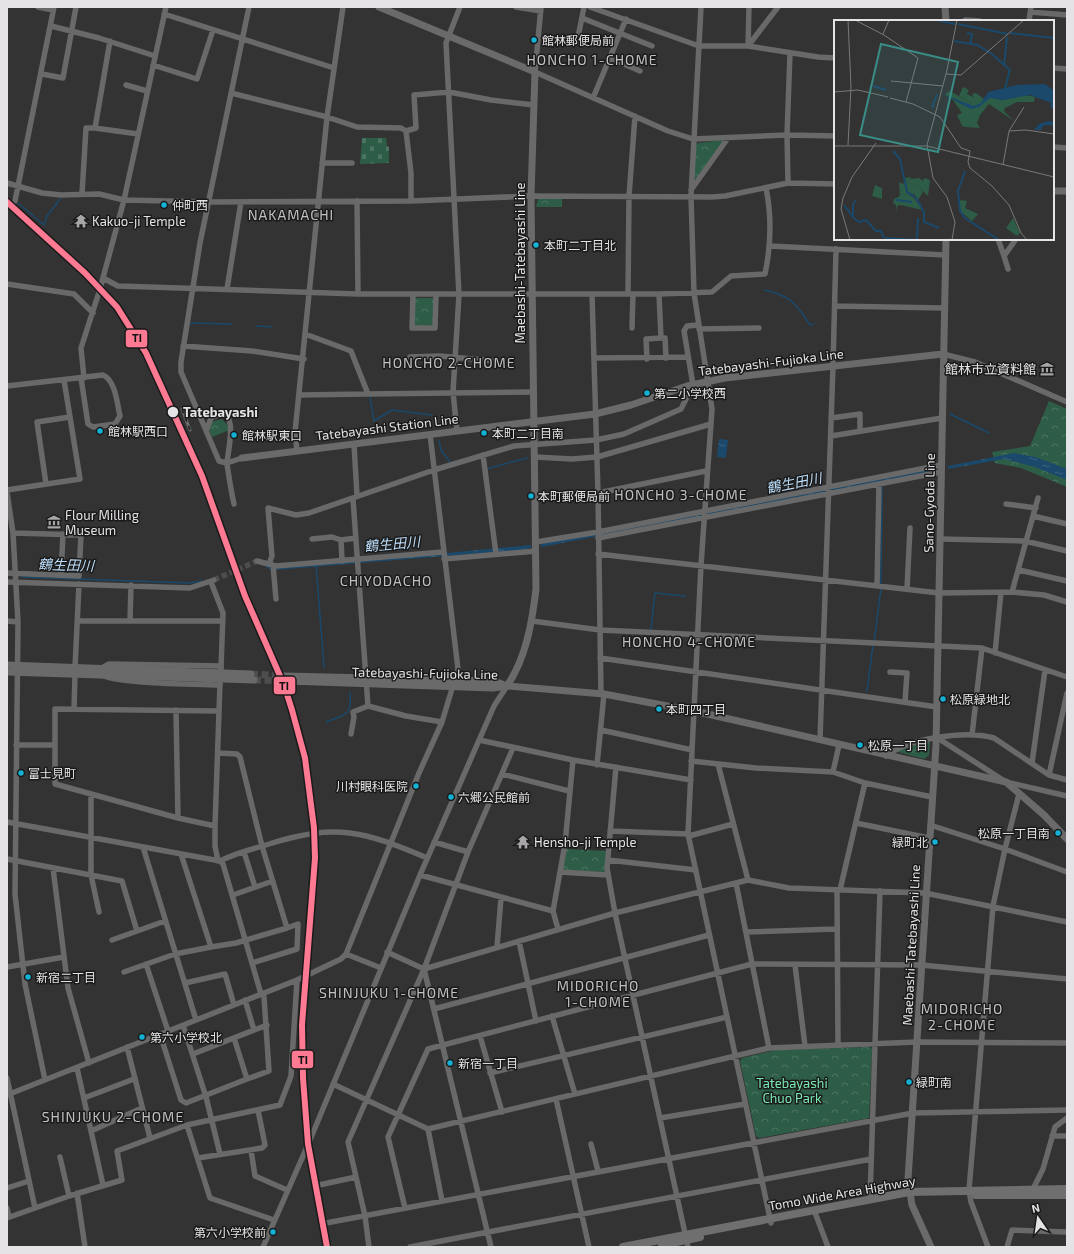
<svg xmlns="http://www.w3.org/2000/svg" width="1074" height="1254" viewBox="0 0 1074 1254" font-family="'Exo 2','Noto Sans JP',sans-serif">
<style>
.cemetery{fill:url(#cemetery-stones)}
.park{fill:url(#park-crowns)}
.water{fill:url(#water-ripples)}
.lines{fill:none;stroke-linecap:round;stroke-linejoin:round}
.stream{stroke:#1a496b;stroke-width:1.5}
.minor-tunnel{stroke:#4e4d4e;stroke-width:5.5;stroke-dasharray:5.5 3;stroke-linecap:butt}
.major-tunnel{stroke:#4e4d4e;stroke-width:7;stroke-dasharray:7 3.5;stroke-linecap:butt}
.minor{stroke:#696969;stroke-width:5.5}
.major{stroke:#6a6a6a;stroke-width:7}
.highway{stroke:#6f6f6f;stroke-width:8}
.rail-casing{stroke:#6f6e6e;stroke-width:3}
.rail{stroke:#1b1a1b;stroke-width:1.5;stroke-dasharray:4.5;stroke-linecap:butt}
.minor-bridge{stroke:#696969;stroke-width:5.5}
.rail-1-casing{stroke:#1b1a1b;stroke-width:9}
.rail-1{stroke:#fe7a93;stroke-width:6}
.bus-dot{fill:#13b2d5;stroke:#1b1a1b;stroke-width:1.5}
.stop-dot{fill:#e5e3e5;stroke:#1b1a1b;stroke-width:1.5}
.labels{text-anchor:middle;stroke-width:3;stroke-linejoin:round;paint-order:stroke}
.bus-label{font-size:12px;fill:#e5e3e5;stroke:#1b1a1b;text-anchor:start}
.poi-label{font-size:13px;fill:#e5e3e5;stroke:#1b1a1b;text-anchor:start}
.street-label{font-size:13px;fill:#e5e3e5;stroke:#1b1a1b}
.stop-label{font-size:13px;font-weight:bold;fill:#e5e3e5;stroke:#1b1a1b;text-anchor:start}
.park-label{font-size:13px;fill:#7aecb3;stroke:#1b1a1b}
.neighbourhood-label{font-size:14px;letter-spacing:1px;fill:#c2c0c3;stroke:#1b1a1b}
.water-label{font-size:14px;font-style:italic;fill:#bcdefa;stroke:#1b1a1b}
.inset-river{fill:none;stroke:#1a496b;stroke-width:2}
.inset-road{fill:none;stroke:#7a797a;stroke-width:1}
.view{fill:#3a8c86;fill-opacity:0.15;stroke:#3a8c86;stroke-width:2}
.inset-edge{fill:none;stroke:#e5e3e5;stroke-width:2}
.line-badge{stroke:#1b1a1b;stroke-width:1.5}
.pale-badge-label{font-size:11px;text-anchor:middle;font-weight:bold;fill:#111}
</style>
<defs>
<pattern id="cemetery-stones" width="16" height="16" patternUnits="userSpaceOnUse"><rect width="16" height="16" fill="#2d5d46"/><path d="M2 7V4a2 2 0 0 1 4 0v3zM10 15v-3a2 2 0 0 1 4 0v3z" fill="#4b7461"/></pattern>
<pattern id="park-crowns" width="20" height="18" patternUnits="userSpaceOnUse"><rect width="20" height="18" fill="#2d5d46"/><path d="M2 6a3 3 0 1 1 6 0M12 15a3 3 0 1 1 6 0" fill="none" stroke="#4b7461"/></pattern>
<pattern id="water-ripples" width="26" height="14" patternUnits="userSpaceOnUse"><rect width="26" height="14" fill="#1a496b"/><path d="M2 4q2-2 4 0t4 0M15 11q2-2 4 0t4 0" fill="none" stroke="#3b6380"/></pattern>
</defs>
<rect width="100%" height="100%" fill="#333"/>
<path class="cemetery" d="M 362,138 L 386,138 L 387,146 L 389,147 L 389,163 L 360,164 Z"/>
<path class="park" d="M 724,140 L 696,179 L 693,178 L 696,145 L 698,143 Z
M 538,199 L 562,199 L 562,207 L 536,207 Z
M 414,298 L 434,298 L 434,325 L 414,326 Z
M 1049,401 L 1067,409 L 1067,487 L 1021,468 L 995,463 L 992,452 L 1030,446 Z
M 222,419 L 227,425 L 229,432 L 227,431 L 212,437 L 209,429 L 211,422 Z
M 930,741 L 929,755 L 924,759 L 898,752 L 898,750 Z
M 566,849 L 606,851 L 605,872 L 562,870 Z
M 870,1047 L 872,1049 L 869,1118 L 759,1138 L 756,1136 L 740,1061 L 742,1058 L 776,1050 Z"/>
<path class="water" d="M 719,439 L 728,440 L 726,458 L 717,457 Z
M 1014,453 L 1035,457 L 1067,469 L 1067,480 L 1035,467 L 1004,459 L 948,469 L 948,466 Z
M 934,468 L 934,472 L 541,547 L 541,544 Z
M 531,545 L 531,548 L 519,550 L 275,570 L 269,569 L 262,564 L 447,553 Z"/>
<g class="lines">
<path class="stream" d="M 18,203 L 44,225 L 47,216 L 60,199
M 765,290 C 792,297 795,302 810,325 L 814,324
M 191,323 L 232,324
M 256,326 L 271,327
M 370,397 L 374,421 L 392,410 L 432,415
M 950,414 L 989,433
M 439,441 L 441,450 L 450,462
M 486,469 L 527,458
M 316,565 L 324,667
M 22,577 L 189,583 L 202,581
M 881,584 L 882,486
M 651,630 L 655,593 L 685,596
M 874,642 L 881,588
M 867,691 L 873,645
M 326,722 C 345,714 352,717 350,693"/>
<path class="minor-tunnel" d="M 214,580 L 257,561"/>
<path class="major-tunnel" d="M 251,674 L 285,676
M 254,680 L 288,681"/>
<path class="minor" d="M 38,7 L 53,10
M 516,7 L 541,11
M 541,7 L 535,72 L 668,131 L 693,139 L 787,135 L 835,136
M 590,7 L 699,46 L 748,46 L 778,7
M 701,7 L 691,196 L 694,293 L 712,409 L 701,565 L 688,834 L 771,1223
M 749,7 L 748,46 L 818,57 L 835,58
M 1030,12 L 1067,15
M 164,14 L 334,68
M 582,18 L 652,46
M 965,20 L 980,21
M 1029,21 L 1031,7
M 51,26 L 99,38 L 155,56
M 110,41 L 95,128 L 138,134
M 577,42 L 584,7
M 610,58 L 640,71
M 153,65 L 197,79 L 213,30
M 1053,68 L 1067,69
M 42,74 L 63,78 L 76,7
M 126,85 L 147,91
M 231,93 L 327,117 L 357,127 L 401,128 L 406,131 L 411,173 L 411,201
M 593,98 L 626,19
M 406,131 L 416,128 L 414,95 L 449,92 L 491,100 L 534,105
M 1053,147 L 1067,148
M 322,163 L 352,163
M 7,183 L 42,193 L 61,195 L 99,194 L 124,200 L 208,202 L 411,201 L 531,196 L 712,197 L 725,196 L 788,183 L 835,184
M 788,183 L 787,135 L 790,53
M 691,190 L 728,138
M 82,194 L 86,128 L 95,128
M 15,201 L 54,7
M 357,201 L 358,294
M 998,239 L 1004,256 L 1016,239
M 770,246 L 945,255
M 1004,256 L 1008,269
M 103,278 L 118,286 L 358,294 L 659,294 L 712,292 L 731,276 L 765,274 C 771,245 772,217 766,188
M 7,284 L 74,294 L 93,313
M 227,289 L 241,202
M 592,294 L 598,493 L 601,694
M 628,294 L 629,196 L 635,116
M 413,295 L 412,328 L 435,328 L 436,295
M 835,306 L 943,308
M 632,328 L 633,294
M 699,329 L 759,328
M 305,334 L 351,351 L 368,394 L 533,392
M 661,338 L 665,338 L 666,358
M 183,346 L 252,351 L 304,359
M 943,354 L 975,362 L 1067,402
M 410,357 L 440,356 L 495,361
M 594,358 L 687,357
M 647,359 L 646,339 L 661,338 L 659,294
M 84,378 L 81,348 L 100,289 L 124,200 L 166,7
M 693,385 L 684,331 L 687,326 L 698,325
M 7,386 L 103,375 C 116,381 117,404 120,416 L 115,424 L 93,427 L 88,424 L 81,378
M 300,395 L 368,394
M 831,418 L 860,414 L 860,431
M 207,429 L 211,418 C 242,402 227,452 227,464 C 229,477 231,491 234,504
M 457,431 L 453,392 L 459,295 L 446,43 L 460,7
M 831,436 L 942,418
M 354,444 L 357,496
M 297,451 L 295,432 L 327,117 L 343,7
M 483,455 L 496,554
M 535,457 L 572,459 L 597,457 L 711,424
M 242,458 L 227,463 L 219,461 L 181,372 L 181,362 L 200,243 L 249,7
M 46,484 L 37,422 L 70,417
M 7,490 L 80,479 L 64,380
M 7,492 L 13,533 L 18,622 L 15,894 L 25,984 L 45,1080
M 598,493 L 706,471
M 353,499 L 368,706
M 1006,504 L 1036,508
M 1033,516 L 1067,524
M 598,538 L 941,472
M 312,539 L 332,537 L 341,540 L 356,538
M 940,539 L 1025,541 L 1067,551
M 341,540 L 342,560
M 536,542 L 598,532 L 941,465
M 598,554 L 939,593 L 1012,592 L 1044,595 L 1067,602
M 444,559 L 536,551
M 257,561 L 276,566 L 443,552
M 269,564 L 272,556 L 268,508 L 296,515 L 309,513 L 434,470 L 514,446 L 596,440 L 624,434 L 681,409 L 688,395 L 687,386
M 273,565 L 276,599
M 1019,570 L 1067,581
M 7,573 L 79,576 L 81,535 L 13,533
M 61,575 L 63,534
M 7,582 L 190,588 L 214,580
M 211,582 L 223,613 L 221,668
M 877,586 L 879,484
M 907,589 L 910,528
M 1012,592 L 1038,498
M 7,621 L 18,622
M 78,621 L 223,621
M 130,621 L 131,585
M 532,621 L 600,630 L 982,648 L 1067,677
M 995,653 L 1001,592
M 600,658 L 937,707
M 75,668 L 79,584
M 100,669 L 109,664 L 221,666
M 890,672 L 907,673 L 905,702
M 101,674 C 108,684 202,684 220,685
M 74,709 L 75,674
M 176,710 L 178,818
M 601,730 L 692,750
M 351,734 L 354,717 L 353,712 L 368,706 L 406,716 L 442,722
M 972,735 L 982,648
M 936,737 L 1006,782 L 1067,796
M 479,740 L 573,760 L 691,780
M 820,740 L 833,366 L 836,249
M 16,745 L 54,745
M 886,756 C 909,738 966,730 994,738 L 1049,775 L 1067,780
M 691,761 L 756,768 L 833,772 L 865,783 L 932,797
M 1032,763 L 1045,670
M 718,764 L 748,880
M 597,765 L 604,694
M 616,767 L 607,868 L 615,913 L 688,1247
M 833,772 L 839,745
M 502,774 L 569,791
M 1049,775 L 1067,693
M 91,795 L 91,875 L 99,912
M 7,822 L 220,861 L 223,864 L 261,994 L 264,997 L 269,1071 L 247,1079
M 856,823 L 929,838
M 930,825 L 1005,849 L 1067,872
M 215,826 L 178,818 L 55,784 L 55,709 L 219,711
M 610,831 L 688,834
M 689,836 L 733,824
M 434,842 L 468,852
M 143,847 L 196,1020
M 244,852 L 255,887
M 7,859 L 122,881 L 137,931
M 608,860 L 696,870
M 218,861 L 215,846 L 215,826 L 220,683
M 220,861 C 235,853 253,849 269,844 C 337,823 363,831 427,858
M 53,868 L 68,988 L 89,1063
M 560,872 L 608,875
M 420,875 L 553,911
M 736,883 L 769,1048
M 837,890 L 838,1045
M 840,890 L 865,783
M 233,895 L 273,881
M 558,929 L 553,911 L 565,844 L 573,760
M 746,932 L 836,929
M 112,940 L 165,921
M 519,941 L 536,1021
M 211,947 L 236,943 L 287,928 L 262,846 L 240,757 L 237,754 L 218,753
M 497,947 L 501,898
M 387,952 L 424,969 L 425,973 L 491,1247
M 346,954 L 381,968
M 252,963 L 297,949 L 298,924 L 287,928
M 146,964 L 168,1031
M 795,965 L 805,1046
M 7,967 L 64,957
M 424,969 L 615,913 L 748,880 L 789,888 L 925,893 L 1067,922
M 124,972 L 175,954 L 211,947 L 181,854
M 185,983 L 225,974 L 234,1005
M 245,1000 L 254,1030
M 434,1009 L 709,935
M 552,1016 L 575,1094
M 183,1025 L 206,1097 L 220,1154
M 160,1034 L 181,1100 L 186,1103 L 247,1079 L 234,1038
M 480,1036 L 502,1112
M 127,1047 L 150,1138
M 193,1054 L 267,1025
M 77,1068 L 103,1185
M 490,1073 L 727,1017
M 7,1078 L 35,1208
M 333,1084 L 428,1129 L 769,1048 L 917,1042 L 1067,1043
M 7,1095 L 297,980 L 341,959 L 346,954 L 419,773 L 442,722 L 458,669 L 430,434
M 84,1098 L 134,1079
M 556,1099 L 589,1247
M 660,1118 L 745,1104
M 187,1125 L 210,1198 L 274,1220
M 428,1129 L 442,1201
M 91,1131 L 142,1108
M 1052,1136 L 1067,1136
M 591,1144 L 598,1171
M 251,1150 L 255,1176 L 287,1190
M 60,1157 L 69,1196
M 198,1158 L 262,1148 L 265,1145 L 258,1110
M 319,1185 L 356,1177
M 7,1188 L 29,1181
M 1033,1189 L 1043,1169 L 1055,1127 L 1067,1118
M 77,1193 L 85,1247
M 870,1199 L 880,891
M 7,1208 L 9,1217
M 405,1208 L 388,1137 L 428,1049 L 752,964 L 921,965 L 1067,979
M 814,1210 L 828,1247
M 7,1218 L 69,1196 L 122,1180 L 117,1151 L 187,1125 L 280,1105 L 291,1076 L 297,980
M 326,1223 L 913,1113 L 1067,1110
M 263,1247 L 310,1140 L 420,875 L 494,706 L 507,686
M 369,1247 L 365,1216 L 348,1142 L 424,969 L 468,852 L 513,748
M 410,1247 L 871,1159
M 988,1247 L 971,1202 L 969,1190 L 993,906 L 1005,849 L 1019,794
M 1007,1247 L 1012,1230 L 1067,1232"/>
<path class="major" d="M 379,7 L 535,72 L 531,196 L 536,589 C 532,623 526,658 507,686
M 945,7 L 946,21
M 1053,191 L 1067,191
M 242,458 L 595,414 L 631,405 L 687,386 L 725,378 L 943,354
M 7,665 L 251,674
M 7,672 L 254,680
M 285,676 L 495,681 L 506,686
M 288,681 L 493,688 L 507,686 L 604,694 L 694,711 L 1006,782 L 1044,815 L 1067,839
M 931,1247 L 912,1205 L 908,1179 L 936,745 L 946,239"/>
<path class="highway" d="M 976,1195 L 1067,1195
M 662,1245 L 700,1237
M 623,1247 L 909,1192 L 1067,1189"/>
<g class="rail-casing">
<path id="rail" d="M 52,245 L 71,259
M 182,409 L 190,430"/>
</g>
<use href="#rail" class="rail"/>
<path class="minor-bridge" d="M 220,683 L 221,668"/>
<g class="rail-1-casing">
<path id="rail-1" d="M 7,202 L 85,273 L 117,307 L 146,353 L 202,476 L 245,596 L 284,685 L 292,710 L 305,758 L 314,828 L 315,858 L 302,1025 L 303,1078 L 308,1144 L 327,1247"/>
</g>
<use href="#rail-1" class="rail-1"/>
</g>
<defs>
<g id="temple-bare" transform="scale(1.08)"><path d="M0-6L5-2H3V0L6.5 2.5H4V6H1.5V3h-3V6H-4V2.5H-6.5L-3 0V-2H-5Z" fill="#a7a5a7" stroke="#1b1a1b" stroke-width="2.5" paint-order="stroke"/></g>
<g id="museum-bare" transform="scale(1.08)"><path d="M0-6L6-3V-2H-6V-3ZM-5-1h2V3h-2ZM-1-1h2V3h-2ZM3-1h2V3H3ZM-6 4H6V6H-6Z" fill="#a7a5a7" stroke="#1b1a1b" stroke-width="2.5" paint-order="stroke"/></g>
</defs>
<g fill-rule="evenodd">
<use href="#temple-bare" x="81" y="221"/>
<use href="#museum-bare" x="1047" y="369"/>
<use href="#museum-bare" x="54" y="522"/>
<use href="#temple-bare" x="523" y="842"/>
</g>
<g class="bus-dot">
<circle cx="534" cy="40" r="3.5"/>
<circle cx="164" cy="205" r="3.5"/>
<circle cx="536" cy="245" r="3.5"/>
<circle cx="647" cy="393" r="3.5"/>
<circle cx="100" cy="431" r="3.5"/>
<circle cx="484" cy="433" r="3.5"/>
<circle cx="234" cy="435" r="3.5"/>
<circle cx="531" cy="496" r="3.5"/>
<circle cx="943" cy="699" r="3.5"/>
<circle cx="659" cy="709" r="3.5"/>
<circle cx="860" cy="745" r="3.5"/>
<circle cx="21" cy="773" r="3.5"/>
<circle cx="416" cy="786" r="3.5"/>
<circle cx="451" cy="797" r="3.5"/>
<circle cx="1058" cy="833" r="3.5"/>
<circle cx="935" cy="842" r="3.5"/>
<circle cx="28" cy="977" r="3.5"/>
<circle cx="142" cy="1037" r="3.5"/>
<circle cx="450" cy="1063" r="3.5"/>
<circle cx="909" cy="1082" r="3.5"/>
<circle cx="273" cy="1232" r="3.5"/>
</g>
<circle class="stop-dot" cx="173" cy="412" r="6"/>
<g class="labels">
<g class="bus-label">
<text x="542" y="45">館林郵便局前</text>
<text x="172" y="210">仲町西</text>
<text x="544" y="250">本町二丁目北</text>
<text x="654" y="398">第二小学校西</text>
<text x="108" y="436">館林駅西口</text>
<text x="492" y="438">本町二丁目南</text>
<text x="242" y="440">館林駅東口</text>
<text x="538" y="501">本町郵便局前</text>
<text x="950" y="704">松原緑地北</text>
<text x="666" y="714">本町四丁目</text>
<text x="868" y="750">松原一丁目</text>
<text x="28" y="778">富士見町</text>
<text x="408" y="791" text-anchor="end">川村眼科医院</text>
<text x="458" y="802">六郷公民館前</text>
<text x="1050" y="838" text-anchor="end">松原一丁目南</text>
<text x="928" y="847" text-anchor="end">緑町北</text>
<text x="36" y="982">新宿二丁目</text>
<text x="150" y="1042">第六小学校北</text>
<text x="458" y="1068">新宿一丁目</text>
<text x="916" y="1087">緑町南</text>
<text x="266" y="1237" text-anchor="end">第六小学校前</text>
</g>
<g class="poi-label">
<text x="92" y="226">Kakuo-ji Temple</text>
<text x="1036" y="374" text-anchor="end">館林市立資料館</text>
<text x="65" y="520">Flour Milling<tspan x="65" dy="15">Museum</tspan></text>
<text x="534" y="847">Hensho-ji Temple</text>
</g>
<g class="street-label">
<text transform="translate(520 263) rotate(-90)" y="5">Maebashi-Tatebayashi Line</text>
<text transform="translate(771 362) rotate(-7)" y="5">Tatebayashi-Fujioka Line</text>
<text transform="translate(387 427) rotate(-7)" y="5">Tatebayashi Station Line</text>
<text transform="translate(929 503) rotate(-89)" y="5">Sano-Gyoda Line</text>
<text transform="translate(425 673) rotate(1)" y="5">Tatebayashi-Fujioka Line</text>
<text transform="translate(911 945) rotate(-87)" y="5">Maebashi-Tatebayashi Line</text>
<text transform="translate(842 1193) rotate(-10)" y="5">Tomo Wide Area Highway</text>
</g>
<g class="stop-label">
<text x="183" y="417">Tatebayashi</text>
</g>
<g class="park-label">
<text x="792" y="1088">Tatebayashi<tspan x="792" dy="15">Chuo Park</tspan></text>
</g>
<g class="neighbourhood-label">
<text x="592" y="65">HONCHO 1-CHOME</text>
<text x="291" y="220">NAKAMACHI</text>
<text x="449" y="368">HONCHO 2-CHOME</text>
<text x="681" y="500">HONCHO 3-CHOME</text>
<text x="386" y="586">CHIYODACHO</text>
<text x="689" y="647">HONCHO 4-CHOME</text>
<text x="598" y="991">MIDORICHO<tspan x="598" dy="16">1-CHOME</tspan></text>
<text x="389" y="998">SHINJUKU 1-CHOME</text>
<text x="962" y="1014">MIDORICHO<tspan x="962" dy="16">2-CHOME</tspan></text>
<text x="113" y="1122">SHINJUKU 2-CHOME</text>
</g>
<g class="water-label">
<text transform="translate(794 483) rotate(-11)" y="5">鶴生田川</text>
<text transform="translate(392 544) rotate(-5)" y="5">鶴生田川</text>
<text transform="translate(66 565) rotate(2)" y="5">鶴生田川</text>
</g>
</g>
<g transform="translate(834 20)">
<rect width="220" height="220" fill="#333"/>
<path d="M 129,67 L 135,70 L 133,74 L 141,78 L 137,83 L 125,76 ZM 77,157 L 74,163 L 85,166 L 89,172 L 84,180 L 81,175 L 74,172 L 71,158 ZM 41,165 L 48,168 L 48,179 L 38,176 ZM 179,198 L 186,213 L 183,216 L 172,208 Z" fill="#2d5d46"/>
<path d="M 85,158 L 89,161 L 90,158 L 96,160 L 94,176 L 84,166 L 74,163 L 76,159 Z" fill="#2d5d46"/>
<path d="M 65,162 L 69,164 L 71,162 L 73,173 L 81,179 L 88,190 L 67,185 L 63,186 L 62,192 L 62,185 L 59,183 L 60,179 L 66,176 Z" fill="#2d5d46"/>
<path d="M 116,71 L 137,83 L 140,78 L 138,74 L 142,73 L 150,79 L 159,77 L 168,80 L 191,75 L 201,77 L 200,82 L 183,82 L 171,88 L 170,91 L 180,101 L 155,84 L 146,95 L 143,103 L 146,108 L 131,107 L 128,106 L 123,95 L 128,93 L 119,80 L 111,74 ZM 125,180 L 133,181 L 131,188 L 144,194 L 138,201 L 126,191 Z" fill="#2d5d46"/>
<path d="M 211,64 L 220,71 L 220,90 L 216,87 L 217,83 L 196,75 L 169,80 L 156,78 L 145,87 L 137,89 L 108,74 L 140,86 L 147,83 L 154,72 L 183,65 ZM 214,101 L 220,102 L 220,105 L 210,105 L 207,110 L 200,110 L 205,104 Z" fill="#1a496b"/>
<path class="inset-river" d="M 102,0 L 121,4M 124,4 L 174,14M 133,13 L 138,14 L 136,24M 176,13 L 220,18M 120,21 L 143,25 L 158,34 L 176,50 L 171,68M 170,46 L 173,17M 39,66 L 52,70M 98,88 L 103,74M 59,131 L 66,139 L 73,172 L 82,178 L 90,192 L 90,202 L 105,208M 131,151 L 124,171 L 126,191 L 131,198 L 165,220M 62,180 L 78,182M 10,185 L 20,198 L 25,202 L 32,200 L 42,211 L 47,211 L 50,218M 19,195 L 19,184 L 22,180M 51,218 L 84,220M 83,219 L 84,198"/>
<path class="inset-road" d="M 21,0 L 50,15 L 84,38 L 72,82M 49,14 L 55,0M 112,54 L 127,55 L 190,0M 57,61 L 109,66M 0,72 L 24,70 L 54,77M 56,78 L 79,84 L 106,97 L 127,128 L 136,131 L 134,142 L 136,148 L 158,166 L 175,185 L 187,213 L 193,220M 175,111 L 192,110 L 220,114M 14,125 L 17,67 L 14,0M 0,126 L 93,126 L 220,157M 169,145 L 175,111 L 190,87M 16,220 L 7,189 L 9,178 L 18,157 L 42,123M 118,220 L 121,202 L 113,177 L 99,158 L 93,125 L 113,50 L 123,0"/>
<path class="view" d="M 47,24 L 124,42 L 104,132 L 26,115 Z"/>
<rect width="220" height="220" class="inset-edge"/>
</g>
<g class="line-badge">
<rect x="125" y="329" width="23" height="19" rx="4" fill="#fe7a93"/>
<rect x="273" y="676" width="23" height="19" rx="4" fill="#fe7a93"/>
<rect x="291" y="1050" width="23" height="19" rx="4" fill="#fe7a93"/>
</g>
<g class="pale-badge-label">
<text x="137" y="342">TI</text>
<text x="284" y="690">TI</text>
<text x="303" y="1064">TI</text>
</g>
<rect width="1074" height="1254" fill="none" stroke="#e5e3e5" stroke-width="16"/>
<g transform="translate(1038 1218) rotate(347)" stroke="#1b1a1b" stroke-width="3" paint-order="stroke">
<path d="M0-3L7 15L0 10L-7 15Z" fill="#e5e3e5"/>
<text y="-6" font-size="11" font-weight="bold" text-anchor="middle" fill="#e5e3e5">N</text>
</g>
</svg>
